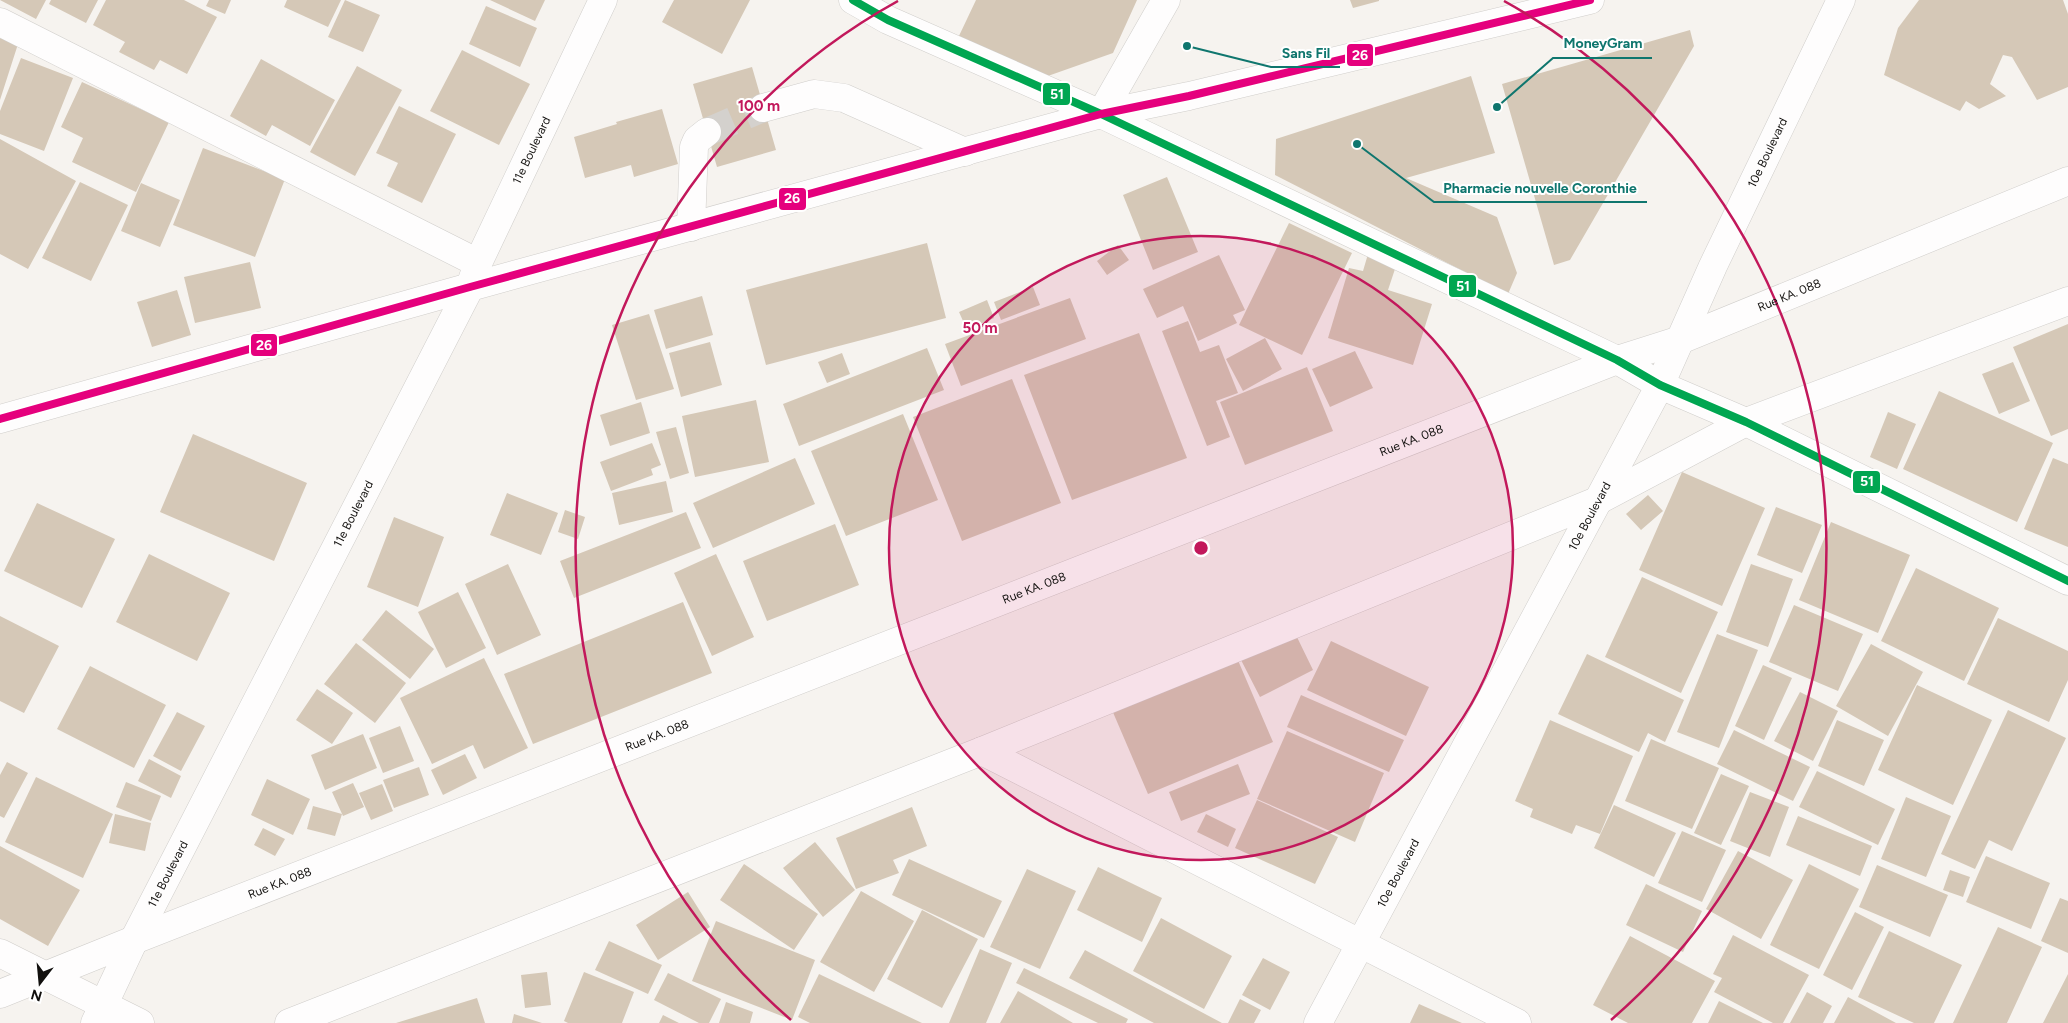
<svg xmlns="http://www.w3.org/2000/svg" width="2068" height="1023" viewBox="0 0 2068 1023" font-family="Figtree,sans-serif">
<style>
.building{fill:#d5c8b7}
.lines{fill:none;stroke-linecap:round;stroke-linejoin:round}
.minor-tunnel{stroke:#d4d1cd;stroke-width:28;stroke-dasharray:28 14;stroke-linecap:butt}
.minor-casing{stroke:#d0cecb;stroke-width:29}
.major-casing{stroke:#d0cecb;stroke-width:29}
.minor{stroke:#fefdfd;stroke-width:28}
.major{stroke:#fefdfd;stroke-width:28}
.bus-1-casing{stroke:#fff;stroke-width:11}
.bus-2-casing{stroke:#fff;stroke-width:11}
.bus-1{stroke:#00a651;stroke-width:8}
.bus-2{stroke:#e5007d;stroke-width:8}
.ring{fill:none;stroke:#c2185b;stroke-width:2.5}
.labels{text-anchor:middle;stroke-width:4;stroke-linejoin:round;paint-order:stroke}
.street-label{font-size:12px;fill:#12100e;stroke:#fff}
.centre{fill:#c2185b;stroke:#fff;stroke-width:2.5}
.ring-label{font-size:15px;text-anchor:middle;font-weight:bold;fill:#c2185b;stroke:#fff;stroke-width:4;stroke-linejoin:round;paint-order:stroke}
.leader{fill:none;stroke:#0f766e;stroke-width:2}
.callout-dot{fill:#0f766e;stroke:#fff;stroke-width:2}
.callout-label{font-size:14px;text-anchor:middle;font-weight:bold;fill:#0f766e;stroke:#fff;stroke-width:4;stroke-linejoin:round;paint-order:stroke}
.line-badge{stroke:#fff;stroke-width:2}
.badge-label{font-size:14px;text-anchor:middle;font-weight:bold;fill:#fff}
</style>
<rect width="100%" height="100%" fill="#f6f3ef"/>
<path class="building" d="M 0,0 L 46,0 L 36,19 Z
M 51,0 L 98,0 L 86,23 L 49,4 Z
M 106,0 L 184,0 L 217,17 L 187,74 L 160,60 L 154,70 L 119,52 L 125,42 L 93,25 Z
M 209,0 L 231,0 L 225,14 L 206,6 Z
M 287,0 L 341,0 L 328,27 L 284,7 Z
M 345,0 L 380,15 L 363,52 L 328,37 Z
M 490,0 L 545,0 L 535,21 Z
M 674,0 L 750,0 L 722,54 L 662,22 Z
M 976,0 L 1137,0 L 1113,53 L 1045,77 L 958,38 Z
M 1350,0 L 1379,0 L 1379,1 L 1353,8 Z
M 1919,0 L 2063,0 L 2068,14 L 2068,87 L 2037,100 L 2012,57 L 2003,55 L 1990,84 L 2006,96 L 1979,109 L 1966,101 L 1960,111 L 1884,75 L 1898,28 Z
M 486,6 L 537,28 L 520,67 L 469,44 Z
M 1690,30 L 1694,46 L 1570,260 L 1554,265 L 1502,84 Z
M 0,38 L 18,44 L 0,100 Z
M 462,50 L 530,84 L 499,145 L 430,111 Z
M 21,58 L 73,78 L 44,151 L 0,134 L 0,111 Z
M 261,59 L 335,100 L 310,146 L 272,125 L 266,136 L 230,116 Z
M 357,66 L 402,90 L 355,176 L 310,152 Z
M 752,67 L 776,150 L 717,167 L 693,84 Z
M 1471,76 L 1495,153 L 1406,178 L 1497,217 L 1517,273 L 1508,294 L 1275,175 L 1276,139 Z
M 82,82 L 169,122 L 136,192 L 72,162 L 83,138 L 61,127 Z
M 399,106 L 456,134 L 422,203 L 387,186 L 398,163 L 376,153 Z
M 662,109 L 678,164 L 634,177 L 631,165 L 585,178 L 574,137 L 617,124 L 616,122 Z
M 0,139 L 76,181 L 28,269 L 0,254 Z
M 203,148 L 285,179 L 255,257 L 173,225 Z
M 1167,177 L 1198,252 L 1153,270 L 1123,195 Z
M 80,182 L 128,205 L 91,281 L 42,258 Z
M 141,183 L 180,200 L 160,247 L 121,231 Z
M 1289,223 L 1352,253 L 1302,355 L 1239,325 Z
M 927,243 L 946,318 L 766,365 L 746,290 Z
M 1118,245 L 1129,260 L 1107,275 L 1097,261 Z
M 1368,254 L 1397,263 L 1388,290 L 1432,304 L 1413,365 L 1328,338 L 1349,268 L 1363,271 Z
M 1219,255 L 1245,310 L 1233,315 L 1237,323 L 1198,341 L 1183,306 L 1157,318 L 1143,289 Z
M 250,262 L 261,308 L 195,323 L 184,277 Z
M 1033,287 L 1040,305 L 1001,320 L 994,302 Z
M 177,290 L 191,335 L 152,347 L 137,302 Z
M 702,296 L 713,335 L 666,349 L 654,310 Z
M 1070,298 L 1086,339 L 961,386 L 945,344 Z
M 987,300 L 994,318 L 967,330 L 959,312 Z
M 649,314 L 674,389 L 636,400 L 612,325 Z
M 1188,321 L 1200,352 L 1219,345 L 1238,393 L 1216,401 L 1230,437 L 1207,446 L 1162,331 Z
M 2068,324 L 2068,429 L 2051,436 L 2013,347 Z
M 1139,333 L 1187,458 L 1072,500 L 1024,375 Z
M 1265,338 L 1282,369 L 1243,391 L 1226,359 Z
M 710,342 L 722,385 L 681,397 L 669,353 Z
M 927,348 L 944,390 L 799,446 L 783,404 Z
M 1355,351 L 1373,388 L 1330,407 L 1312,369 Z
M 842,353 L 850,374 L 827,383 L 818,362 Z
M 2013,362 L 2030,401 L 1999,414 L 1982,374 Z
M 1307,367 L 1333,431 L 1245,465 L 1220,402 Z
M 1012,379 L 1061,503 L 962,541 L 913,417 Z
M 1939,391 L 2053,443 L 2017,522 L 1903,469 Z
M 756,400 L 769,462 L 695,477 L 682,416 Z
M 641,402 L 650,433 L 610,446 L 600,415 Z
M 1888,412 L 1916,424 L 1897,469 L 1870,457 Z
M 903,414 L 938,500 L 846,536 L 811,451 Z
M 676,427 L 689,473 L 670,479 L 656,432 Z
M 193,434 L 307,483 L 274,561 L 160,512 Z
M 652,443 L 661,465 L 651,469 L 653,475 L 611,491 L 600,462 Z
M 795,458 L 815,504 L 713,548 L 693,503 Z
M 2053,458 L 2068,464 L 2068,547 L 2024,529 Z
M 1682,472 L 1765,508 L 1722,606 L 1639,570 Z
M 666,481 L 673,512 L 619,525 L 612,493 Z
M 507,493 L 558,513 L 541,555 L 490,535 Z
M 1648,495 L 1663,511 L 1641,530 L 1626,514 Z
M 37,503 L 115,539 L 82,608 L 4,571 Z
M 1776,507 L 1822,525 L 1802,573 L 1757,555 Z
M 565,510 L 585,517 L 578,539 L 558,532 Z
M 686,512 L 701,548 L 574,598 L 560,561 Z
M 394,517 L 444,537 L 418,607 L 367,587 Z
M 1831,522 L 1910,555 L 1878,633 L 1799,600 Z
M 835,524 L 859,585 L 767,621 L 743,561 Z
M 149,554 L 230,593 L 197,661 L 116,622 Z
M 716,554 L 754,637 L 712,656 L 674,573 Z
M 508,564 L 541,635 L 497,655 L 465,584 Z
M 1751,564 L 1793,579 L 1768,647 L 1726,632 Z
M 1916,568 L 1999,608 L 1964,681 L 1881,641 Z
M 1642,577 L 1718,612 L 1681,693 L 1605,657 Z
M 458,592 L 486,648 L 446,668 L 418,612 Z
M 683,602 L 712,673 L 533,744 L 504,674 Z
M 1794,605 L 1863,634 L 1838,691 L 1769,662 Z
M 386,610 L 434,649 L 410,679 L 362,640 Z
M 0,616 L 59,646 L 24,713 L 0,701 Z
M 1998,618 L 2068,651 L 2068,680 L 2049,722 L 1967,684 Z
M 1295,633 L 1313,670 L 1260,697 L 1241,660 Z
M 1717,634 L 1758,650 L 1719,748 L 1677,732 Z
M 1331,641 L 1429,687 L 1406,736 L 1307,690 Z
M 356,643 L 406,683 L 375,723 L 324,684 Z
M 1871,644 L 1923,672 L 1888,736 L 1836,706 Z
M 1587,654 L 1684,700 L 1665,742 L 1648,733 L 1639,752 L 1558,714 Z
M 484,658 L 528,748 L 484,769 L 473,745 L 432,764 L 400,698 Z
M 1237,658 L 1273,742 L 1148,794 L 1112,710 Z
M 1763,665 L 1792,678 L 1764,740 L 1735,726 Z
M 90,666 L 166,705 L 134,768 L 57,729 Z
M 1917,685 L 1992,720 L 1953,805 L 1878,770 Z
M 317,689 L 353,713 L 332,744 L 296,720 Z
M 1800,692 L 1838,711 L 1813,761 L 1774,741 Z
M 1301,695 L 1404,740 L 1389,772 L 1287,727 Z
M 2008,710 L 2066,738 L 2012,851 L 1989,840 L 1975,869 L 1941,854 Z
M 177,712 L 205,726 L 181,771 L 153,756 Z
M 1550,720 L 1633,756 L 1600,834 L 1576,825 L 1572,834 L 1530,817 L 1533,809 L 1515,801 Z
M 1837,720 L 1884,740 L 1864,786 L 1818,766 Z
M 400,726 L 414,761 L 383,773 L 369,738 Z
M 1734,730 L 1810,767 L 1793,801 L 1717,764 Z
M 1287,731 L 1384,773 L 1355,842 L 1257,799 Z
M 363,734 L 377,768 L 325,790 L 311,755 Z
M 1651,739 L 1719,768 L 1692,829 L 1625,801 Z
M 465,754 L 477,778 L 443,795 L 431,770 Z
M 149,759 L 181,776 L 171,798 L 138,781 Z
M 7,762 L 28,773 L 4,818 L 0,816 L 0,775 Z
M 1238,764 L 1250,794 L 1181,821 L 1169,792 Z
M 419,767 L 429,795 L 394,808 L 383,780 Z
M 1817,771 L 1895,809 L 1878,845 L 1799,807 Z
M 1721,774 L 1749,786 L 1721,845 L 1694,833 Z
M 36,777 L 113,814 L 83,878 L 5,842 Z
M 267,779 L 310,799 L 293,835 L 251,815 Z
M 126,782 L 161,796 L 151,821 L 116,807 Z
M 353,783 L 364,807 L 343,816 L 332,792 Z
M 382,784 L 393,811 L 371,820 L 359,793 Z
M 1750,792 L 1789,807 L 1770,857 L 1730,841 Z
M 1906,797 L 1951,816 L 1926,877 L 1881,859 Z
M 1257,800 L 1338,837 L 1315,884 L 1235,848 Z
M 1614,805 L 1676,833 L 1654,877 L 1594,848 Z
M 313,806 L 342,814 L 335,836 L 307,829 Z
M 912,807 L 927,846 L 893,860 L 899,873 L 856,889 L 836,838 Z
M 115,814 L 151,823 L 145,851 L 109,843 Z
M 1206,814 L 1236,829 L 1228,847 L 1197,832 Z
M 1798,816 L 1872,846 L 1860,876 L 1786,845 Z
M 263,828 L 285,839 L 275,856 L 254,845 Z
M 1682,831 L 1726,850 L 1702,902 L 1658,883 Z
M 815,842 L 855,890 L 823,917 L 783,868 Z
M 0,846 L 80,890 L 48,946 L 0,919 Z
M 1738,851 L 1793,880 L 1761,939 L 1706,909 Z
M 1986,856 L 2050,883 L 2031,929 L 1966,902 Z
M 909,859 L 1002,901 L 984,938 L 892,895 Z
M 744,864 L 818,914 L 794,950 L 720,900 Z
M 1809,864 L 1859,889 L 1819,969 L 1770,945 Z
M 1877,865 L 1948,895 L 1930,937 L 1859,907 Z
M 1098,867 L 1162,898 L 1142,942 L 1077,910 Z
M 1027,869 L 1076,891 L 1040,969 L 990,947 Z
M 1950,870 L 1970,877 L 1963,897 L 1943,890 Z
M 1646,884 L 1702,911 L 1683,952 L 1626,925 Z
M 861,891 L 914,921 L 874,992 L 820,962 Z
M 688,892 L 710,927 L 658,960 L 636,925 Z
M 2060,898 L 2068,901 L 2068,953 L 2041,941 Z
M 922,910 L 978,939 L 942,1008 L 887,979 Z
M 1855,912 L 1884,927 L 1852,990 L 1823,975 Z
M 1161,918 L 1232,956 L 1204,1009 L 1133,971 Z
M 716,921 L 815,960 L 792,1020 L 692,981 Z
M 1998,927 L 2042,947 L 2007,1023 L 1953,1023 Z
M 1889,931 L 1962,965 L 1934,1023 L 1914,1023 L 1858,997 Z
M 1733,935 L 1809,975 L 1783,1023 L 1773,1023 L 1714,992 L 1722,978 L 1713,974 Z
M 1630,936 L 1715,981 L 1692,1023 L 1628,1023 L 1593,1005 Z
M 609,941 L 662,965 L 648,994 L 595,970 Z
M 980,949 L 1012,963 L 986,1023 L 949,1023 Z
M 1085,950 L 1222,1023 L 1154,1023 L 1069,978 Z
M 1263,958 L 1290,972 L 1270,1010 L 1242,995 Z
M 1024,968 L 1128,1019 L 1126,1023 L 1098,1023 L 1016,983 Z
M 547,972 L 551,1005 L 525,1008 L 521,975 Z
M 584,972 L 634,992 L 622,1023 L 568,1023 L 564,1021 Z
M 668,973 L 721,999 L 709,1023 L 699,1023 L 654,1000 Z
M 819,974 L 922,1023 L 810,1023 L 798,1017 Z
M 2068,974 L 2068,1023 L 2043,1023 Z
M 1018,991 L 1073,1023 L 1000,1023 Z
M 1807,992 L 1832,1006 L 1823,1023 L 1790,1023 Z
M 1848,997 L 1896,1023 L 1834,1023 Z
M 477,998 L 485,1023 L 396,1023 Z
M 1240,999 L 1261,1010 L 1254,1023 L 1228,1023 Z
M 1719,1001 L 1763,1023 L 1708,1023 Z
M 726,1002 L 753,1012 L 750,1023 L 719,1023 Z
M 1419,1004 L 1462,1023 L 1410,1023 Z
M 514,1014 L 542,1023 L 512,1023 Z
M 663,1015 L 679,1023 L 659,1023 Z"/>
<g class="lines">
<path class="minor-tunnel" d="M 707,132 L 763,108"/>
<g class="minor-casing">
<g id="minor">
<path d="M 853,0 L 888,20 L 1101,114 L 1617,360 L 1660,385 L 1746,422 L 2068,581"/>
<path d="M 0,22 L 478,263"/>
<path d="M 763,108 L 814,94 L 844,98 L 965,152"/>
<path d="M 1101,114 L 1166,0"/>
<path d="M 691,227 L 694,147 L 697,140 L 707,132"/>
<path d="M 982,751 L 1517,1023"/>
<path d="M 0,953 L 140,1023"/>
<path id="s1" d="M 0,994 L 134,940 L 1617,360 L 1680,340 L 2068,181"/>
<path id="s2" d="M 95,1023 L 134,940 L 470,287 L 478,263 L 603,0"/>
<path d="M 289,1023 L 982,751 L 1597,501 L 1746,422 L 2068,301"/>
</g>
</g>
<g class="major-casing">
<g id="major">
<path d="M 0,419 L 470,287 L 1101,114 L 1189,96 L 1590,0"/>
<path id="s3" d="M 1318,1023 L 1660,385 L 1713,266 L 1841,0"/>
</g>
</g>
<use href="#minor" class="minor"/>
<use href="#major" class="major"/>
<g class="bus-1-casing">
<path id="bus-1" d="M 853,0 L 888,20 L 1101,114 L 1617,360 L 1660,385 L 1746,422 L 2068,581"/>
</g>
<g class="bus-2-casing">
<path id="bus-2" d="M 0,419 L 470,287 L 1101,114 L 1189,96 L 1590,0"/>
</g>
<use href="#bus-1" class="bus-1"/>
<use href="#bus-2" class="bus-2"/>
</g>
<circle cx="1201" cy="548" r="312" fill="#c2185b" fill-opacity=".12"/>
<g class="ring">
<circle cx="1201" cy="548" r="312"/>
<path d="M791 1020A625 625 0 0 1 898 1M1504 1A625 625 0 0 1 1611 1020"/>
</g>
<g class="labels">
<g class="street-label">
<text dy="4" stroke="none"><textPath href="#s2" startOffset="976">11e Boulevard</textPath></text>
<text dy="4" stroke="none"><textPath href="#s3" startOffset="980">10e Boulevard</textPath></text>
<text dy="4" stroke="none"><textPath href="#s1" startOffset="1921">Rue KA. 088</textPath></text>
<text dy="4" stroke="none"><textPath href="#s1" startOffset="1516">Rue KA. 088</textPath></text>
<text dy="4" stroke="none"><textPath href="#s2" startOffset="571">11e Boulevard</textPath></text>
<text dy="4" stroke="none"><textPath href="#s3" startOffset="575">10e Boulevard</textPath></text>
<text dy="4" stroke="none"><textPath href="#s1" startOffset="1111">Rue KA. 088</textPath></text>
<text dy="4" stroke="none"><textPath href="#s1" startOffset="706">Rue KA. 088</textPath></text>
<text dy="4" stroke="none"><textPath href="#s2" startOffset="166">11e Boulevard</textPath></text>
<text dy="4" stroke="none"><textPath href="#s3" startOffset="170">10e Boulevard</textPath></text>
<text dy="4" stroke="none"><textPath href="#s1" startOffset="301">Rue KA. 088</textPath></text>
</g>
</g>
<circle cx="1201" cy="548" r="8" class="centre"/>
<g class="ring-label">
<text x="759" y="111">100 m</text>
<text x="980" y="333">50 m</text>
</g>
<path class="leader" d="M1497 107L1553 58H1652M1187 46L1271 67H1340M1357 144L1434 202H1647"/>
<g class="callout-dot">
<circle cx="1497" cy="107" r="5"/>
<circle cx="1187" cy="46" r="5"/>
<circle cx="1357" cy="144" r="5"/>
</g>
<g class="callout-label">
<text x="1603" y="48">MoneyGram</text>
<text x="1306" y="58">Sans Fil</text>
<text x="1540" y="193">Pharmacie nouvelle Coronthie</text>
</g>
<g class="line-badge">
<rect x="1346" y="43" width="28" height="24" rx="5" fill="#e5007d"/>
<rect x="1042" y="82" width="29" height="24" rx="5" fill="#00a651"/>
<rect x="778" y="187" width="29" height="24" rx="5" fill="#e5007d"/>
<rect x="1448" y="274" width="29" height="24" rx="5" fill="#00a651"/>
<rect x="250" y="333" width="28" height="24" rx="5" fill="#e5007d"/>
<rect x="1852" y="470" width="29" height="24" rx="5" fill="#00a651"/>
</g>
<g class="badge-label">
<text x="1360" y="60">26</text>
<text x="1057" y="99">51</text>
<text x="792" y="203">26</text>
<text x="1463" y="291">51</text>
<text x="264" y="350">26</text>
<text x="1867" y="486">51</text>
</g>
<g transform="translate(40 983) rotate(196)" stroke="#ffffff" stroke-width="4" paint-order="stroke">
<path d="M0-4L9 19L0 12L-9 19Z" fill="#12100e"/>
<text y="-8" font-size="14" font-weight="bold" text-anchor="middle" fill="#12100e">N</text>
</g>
</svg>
